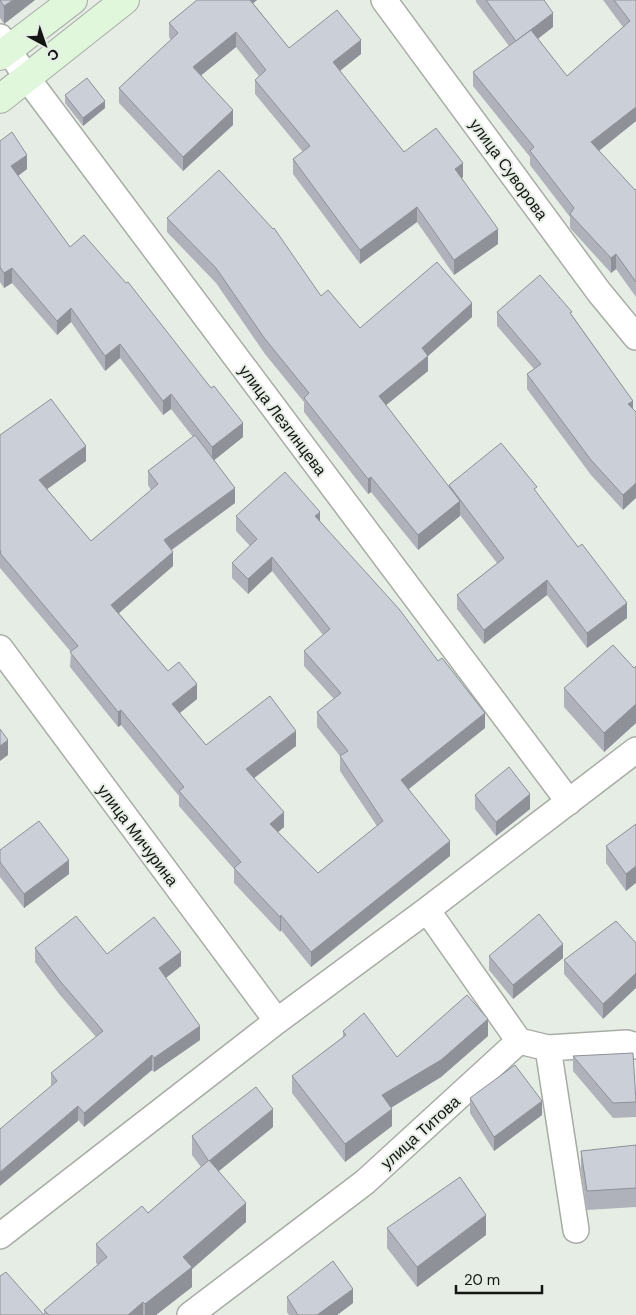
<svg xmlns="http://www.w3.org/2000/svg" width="636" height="1315" viewBox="0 0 636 1315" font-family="'DM Sans',sans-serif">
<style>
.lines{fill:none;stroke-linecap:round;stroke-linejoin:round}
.minor-casing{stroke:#a7ada5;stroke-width:28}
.secondary-casing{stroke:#a7ada5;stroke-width:30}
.minor{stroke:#fff;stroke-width:25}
.secondary{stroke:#e1f7dc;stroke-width:28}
.wall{fill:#afb2ba}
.shaded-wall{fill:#8e9197}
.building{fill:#cbcfd8;stroke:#8e9197}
.labels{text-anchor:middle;stroke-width:4;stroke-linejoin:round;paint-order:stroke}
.street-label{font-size:16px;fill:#141613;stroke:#e6ede5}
</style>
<rect width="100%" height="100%" fill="#e6ede5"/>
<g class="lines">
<g class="minor-casing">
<path id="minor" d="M 384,0 L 599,292 L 636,337
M 0,37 L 27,78 L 569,802
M 0,648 L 277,1021
M 519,1041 L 548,1048 L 576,1230
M 548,1048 L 627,1043 L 636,1046
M 0,1236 L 277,1021 L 427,910 L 636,750
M 190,1315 L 365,1182 L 519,1041 L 427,910"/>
</g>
<g class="secondary-casing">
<path id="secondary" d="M 0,56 L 73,0
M 0,99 L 125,0"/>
</g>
<use href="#minor" class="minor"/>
<use href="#secondary" class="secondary"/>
</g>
<path class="wall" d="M 0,0 L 35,0 L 4,24 L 0,18 Z
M 197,0 L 257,0 L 253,3 L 289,48 L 361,54 L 340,71 L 404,152 L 463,177 L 462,178 L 498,244 L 454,275 L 417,222 L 360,264 L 293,174 L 293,159 L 303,152 L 255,94 L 255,80 L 259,76 L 236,47 L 201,75 L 233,125 L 183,171 L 119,103 L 119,88 L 171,40 L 169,37 L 169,23 Z
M 476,0 L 544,0 L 553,27 L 538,39 L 567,76 L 623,27 L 603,0 L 636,0 L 636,121 L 599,151 L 635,190 L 636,189 L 636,297 L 616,269 L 611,273 L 570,228 L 570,217 L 530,165 L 530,157 L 473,86 L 473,72 L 509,46 L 476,2 Z
M 65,95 L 105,108 L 83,126 L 65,103 Z
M 0,141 L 27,169 L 18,176 L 70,247 L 243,437 L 214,460 L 235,503 L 172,550 L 173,566 L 119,613 L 168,671 L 197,699 L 180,713 L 206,745 L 296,746 L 254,778 L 284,827 L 278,832 L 318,873 L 377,826 L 340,771 L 340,756 L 317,727 L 317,712 L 334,699 L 304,666 L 304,651 L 323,635 L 272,571 L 248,594 L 232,578 L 232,563 L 250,546 L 236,531 L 236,516 L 320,521 L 485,728 L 409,789 L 450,856 L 311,967 L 281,930 L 280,932 L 234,883 L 234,869 L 179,806 L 179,796 L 121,725 L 118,727 L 70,667 L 71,652 L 0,568 L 0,435 L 86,461 L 47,489 L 91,541 L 151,490 L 148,485 L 148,471 L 193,437 L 171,409 L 163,415 L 120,358 L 105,371 L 71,322 L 57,335 L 12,283 L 4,288 L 0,282 Z
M 167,218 L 321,296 L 360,328 L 472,317 L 428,356 L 428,371 L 386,405 L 449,487 L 449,485 L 537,494 L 627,618 L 587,648 L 547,595 L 484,644 L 457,609 L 457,595 L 497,563 L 460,515 L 460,516 L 418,550 L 371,492 L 368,494 L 304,412 L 304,402 L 265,354 L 216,283 L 167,232 Z
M 497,312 L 572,315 L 633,401 L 623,510 L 591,475 L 527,389 L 527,374 L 534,369 L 497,326 Z
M 636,666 L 636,723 L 604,752 L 564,707 L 564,688 L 634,668 Z
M 475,795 L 530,809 L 496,836 L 475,809 Z
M 636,824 L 626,891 L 606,863 L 606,846 Z
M 0,850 L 69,874 L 24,908 L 0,877 Z
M 616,921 L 603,1019 L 564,974 L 564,960 Z
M 35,948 L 107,954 L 181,966 L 166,978 L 200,1040 L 154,1072 L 152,1070 L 84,1127 L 51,1086 L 51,1073 L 96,1037 L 60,995 L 35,962 Z
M 489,956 L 563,958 L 513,999 L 489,970 Z
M 343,1031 L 397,1057 L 488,1036 L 441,1077 L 391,1108 L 392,1126 L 345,1162 L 292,1093 L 292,1076 L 343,1037 Z
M 573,1056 L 636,1102 L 636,1117 L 613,1118 L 573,1071 Z
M 470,1098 L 542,1115 L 494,1151 L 470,1113 Z
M 273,1127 L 219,1171 L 246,1222 L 192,1269 L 192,1287 L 156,1315 L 0,1315 L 44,1315 L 44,1310 L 98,1265 L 96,1263 L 96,1244 L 148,1213 L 201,1167 L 192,1155 L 192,1136 Z
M 636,1145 L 636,1207 L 587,1210 L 581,1170 L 581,1151 Z
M 387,1228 L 486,1235 L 417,1287 L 387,1248 Z
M 287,1297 L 353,1303 L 337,1315 L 289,1315 L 287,1312 Z"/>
<path class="shaded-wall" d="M 13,0 L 35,0 L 4,24 L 4,6 Z
M 246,0 L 257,0 L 246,9 Z
M 553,13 L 553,27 L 516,55 L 516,41 Z
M 236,32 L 236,47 L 193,82 L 193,67 Z
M 361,40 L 361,54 L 333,76 L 333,62 Z
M 105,101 L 105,108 L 83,126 L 83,118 Z
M 636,107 L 636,121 L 591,157 L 591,142 Z
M 233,110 L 233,125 L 183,171 L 183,157 Z
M 27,155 L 27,169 L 11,181 L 11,166 Z
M 463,163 L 463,177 L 455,183 L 455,169 Z
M 417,207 L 417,222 L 360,264 L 360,250 Z
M 498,229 L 498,244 L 454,275 L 454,260 Z
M 616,254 L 616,269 L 611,273 L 611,258 Z
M 12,268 L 12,283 L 4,288 L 4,273 Z
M 472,303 L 472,317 L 428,356 L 428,371 L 379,411 L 379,396 L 422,348 Z
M 71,308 L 71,322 L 57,335 L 57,321 Z
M 120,344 L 120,358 L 105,371 L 105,356 Z
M 171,394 L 171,409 L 163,415 L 163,401 Z
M 633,401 L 633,415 L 628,404 Z
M 243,423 L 243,437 L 212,462 L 212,447 Z
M 86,446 L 86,461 L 39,495 L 39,480 Z
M 371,477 L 371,492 L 368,494 L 368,479 Z
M 636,483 L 636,498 L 623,510 L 623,495 Z
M 235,488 L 235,503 L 164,555 L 164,540 Z
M 460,501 L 460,516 L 418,550 L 418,535 Z
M 320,512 L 320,527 L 315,516 Z
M 173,552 L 173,566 L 111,620 L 111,605 Z
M 272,557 L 272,571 L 248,594 L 248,579 Z
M 547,580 L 547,595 L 484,644 L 484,630 Z
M 627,603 L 627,618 L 587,648 L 587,633 Z
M 197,684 L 197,699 L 172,719 L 172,704 Z
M 636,704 L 636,723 L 604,752 L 604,733 Z
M 121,710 L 121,725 L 118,727 L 118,712 Z
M 485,713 L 485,728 L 401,795 L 401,780 Z
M 296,731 L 296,746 L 246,784 L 246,769 Z
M 8,740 L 8,755 L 0,761 L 0,746 Z
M 530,794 L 530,809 L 496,836 L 496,822 Z
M 284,812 L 284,827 L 270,839 L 270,824 Z
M 450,841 L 450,856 L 311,967 L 311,952 Z
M 69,860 L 69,874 L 24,908 L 24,894 Z
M 636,866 L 636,883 L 626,891 L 626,874 Z
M 281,915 L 281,930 L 280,932 L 280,917 Z
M 563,944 L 563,958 L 513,999 L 513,985 Z
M 181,952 L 181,966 L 159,983 L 159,968 Z
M 636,973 L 636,988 L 603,1019 L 603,1004 Z
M 488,1019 L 488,1036 L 441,1077 L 382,1113 L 382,1095 Z
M 200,1026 L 200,1040 L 154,1072 L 154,1058 Z
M 152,1055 L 152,1070 L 84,1127 L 84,1113 Z
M 542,1101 L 542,1115 L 494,1151 L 494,1137 Z
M 78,1106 L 78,1121 L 0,1186 L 0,1172 Z
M 273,1109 L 273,1127 L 209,1179 L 209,1161 Z
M 392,1109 L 392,1126 L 345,1162 L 345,1144 Z
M 246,1203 L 246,1222 L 192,1269 L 192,1287 L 156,1315 L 145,1315 L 145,1304 L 183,1257 Z
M 486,1215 L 486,1235 L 417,1287 L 417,1267 Z
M 353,1289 L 353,1303 L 337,1315 L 317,1315 Z
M 143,1302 L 143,1315 L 128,1315 Z"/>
<path class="building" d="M 0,0 L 13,0 L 4,6 Z
M 197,0 L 250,0 L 289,48 L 337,10 L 361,40 L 333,62 L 404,152 L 436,128 L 463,163 L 455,169 L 498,229 L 454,260 L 417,207 L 360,250 L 293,159 L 310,146 L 255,80 L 266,70 L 236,32 L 193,67 L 233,110 L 183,157 L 119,88 L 178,33 L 169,23 Z
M 486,0 L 544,0 L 553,13 L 516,41 Z
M 614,0 L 636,0 L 636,107 L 591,142 L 635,190 L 636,189 L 636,282 L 616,254 L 611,258 L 570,214 L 574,208 L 530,151 L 534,147 L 473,72 L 531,30 L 567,76 L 630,21 Z
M 87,78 L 105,101 L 83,118 L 65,95 Z
M 12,132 L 27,155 L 11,166 L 70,247 L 84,235 L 126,283 L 128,282 L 211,388 L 214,386 L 243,423 L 212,447 L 171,394 L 163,401 L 120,344 L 105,356 L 71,308 L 57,321 L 12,268 L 4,273 L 0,267 L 0,141 Z
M 219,170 L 273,229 L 274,228 L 321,296 L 328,290 L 360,328 L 437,262 L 472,303 L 422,348 L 428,356 L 379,396 L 460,501 L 418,535 L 371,477 L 368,479 L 304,398 L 309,393 L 265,339 L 216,268 L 167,218 Z
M 540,275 L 572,312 L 570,313 L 633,401 L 628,404 L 636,412 L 636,483 L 623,495 L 591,460 L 527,374 L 541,364 L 497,312 Z
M 51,399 L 86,446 L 39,480 L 91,541 L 158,484 L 148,471 L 195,435 L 235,488 L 164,540 L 173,552 L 111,605 L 168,671 L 179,662 L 197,684 L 172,704 L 206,745 L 270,696 L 296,731 L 246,769 L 284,812 L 270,824 L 318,873 L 383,821 L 340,756 L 348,751 L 317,712 L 341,693 L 304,651 L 330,629 L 272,557 L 248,579 L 232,563 L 257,539 L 236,516 L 285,472 L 320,512 L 315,516 L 399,609 L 438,661 L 442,658 L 485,713 L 401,780 L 450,841 L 311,952 L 281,915 L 280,917 L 234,868 L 241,862 L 179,791 L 184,787 L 121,710 L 118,712 L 70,652 L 78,646 L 0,553 L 1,552 L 0,550 L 0,435 Z
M 501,443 L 537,487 L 534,489 L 578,547 L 582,544 L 627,603 L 587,633 L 547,580 L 484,630 L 457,595 L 504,558 L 449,485 Z
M 613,645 L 634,668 L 636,666 L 636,704 L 604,733 L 564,688 Z
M 0,729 L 8,740 L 0,746 Z
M 509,767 L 530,794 L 496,822 L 475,795 Z
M 39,821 L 69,860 L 24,894 L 0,862 L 0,850 Z
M 636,824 L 636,866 L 626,874 L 606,846 Z
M 539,914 L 563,944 L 513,985 L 489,956 Z
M 76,916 L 107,954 L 154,917 L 181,952 L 159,968 L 200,1026 L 154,1058 L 152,1055 L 84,1113 L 78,1106 L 0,1172 L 0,1129 L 57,1081 L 51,1073 L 103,1031 L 60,981 L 35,948 Z
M 616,921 L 636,943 L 636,973 L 603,1004 L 564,960 Z
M 467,995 L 488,1019 L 441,1060 L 382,1095 L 392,1109 L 345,1144 L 292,1076 L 346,1035 L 343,1031 L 364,1013 L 397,1057 Z
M 633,1053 L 636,1102 L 613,1103 L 573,1056 Z
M 515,1065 L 542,1101 L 494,1137 L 470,1098 Z
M 256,1087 L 273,1109 L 209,1161 L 208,1160 L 192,1136 Z
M 636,1145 L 636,1188 L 587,1191 L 581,1151 Z
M 209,1160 L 246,1203 L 183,1257 L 192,1267 L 145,1304 L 143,1302 L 128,1315 L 49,1315 L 44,1310 L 107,1257 L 96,1244 L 142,1206 L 148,1213 Z
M 460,1177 L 486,1215 L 417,1267 L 387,1228 Z
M 333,1261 L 353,1289 L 317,1315 L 298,1315 L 287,1297 Z
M 6,1272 L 44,1315 L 0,1315 L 0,1276 Z"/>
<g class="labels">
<g class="street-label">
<text transform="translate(509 169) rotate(54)" y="6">улица Суворова</text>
<text transform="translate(283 420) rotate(53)" y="6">улица Лезгинцева</text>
<text transform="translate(138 835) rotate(53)" y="6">улица Мичурина</text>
<text transform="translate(420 1132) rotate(-42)" y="6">улица Титова</text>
</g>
</g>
<g transform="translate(45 45) rotate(140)" stroke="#e6ede5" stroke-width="4" paint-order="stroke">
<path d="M0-4L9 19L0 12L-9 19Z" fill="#141613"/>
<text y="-8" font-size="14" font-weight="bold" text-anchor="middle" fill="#141613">С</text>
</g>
<path d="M456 1285v8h86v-8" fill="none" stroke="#141613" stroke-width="2.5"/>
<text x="464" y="1285" font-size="15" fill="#141613" stroke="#e6ede5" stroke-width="4" paint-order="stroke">20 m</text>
</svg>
